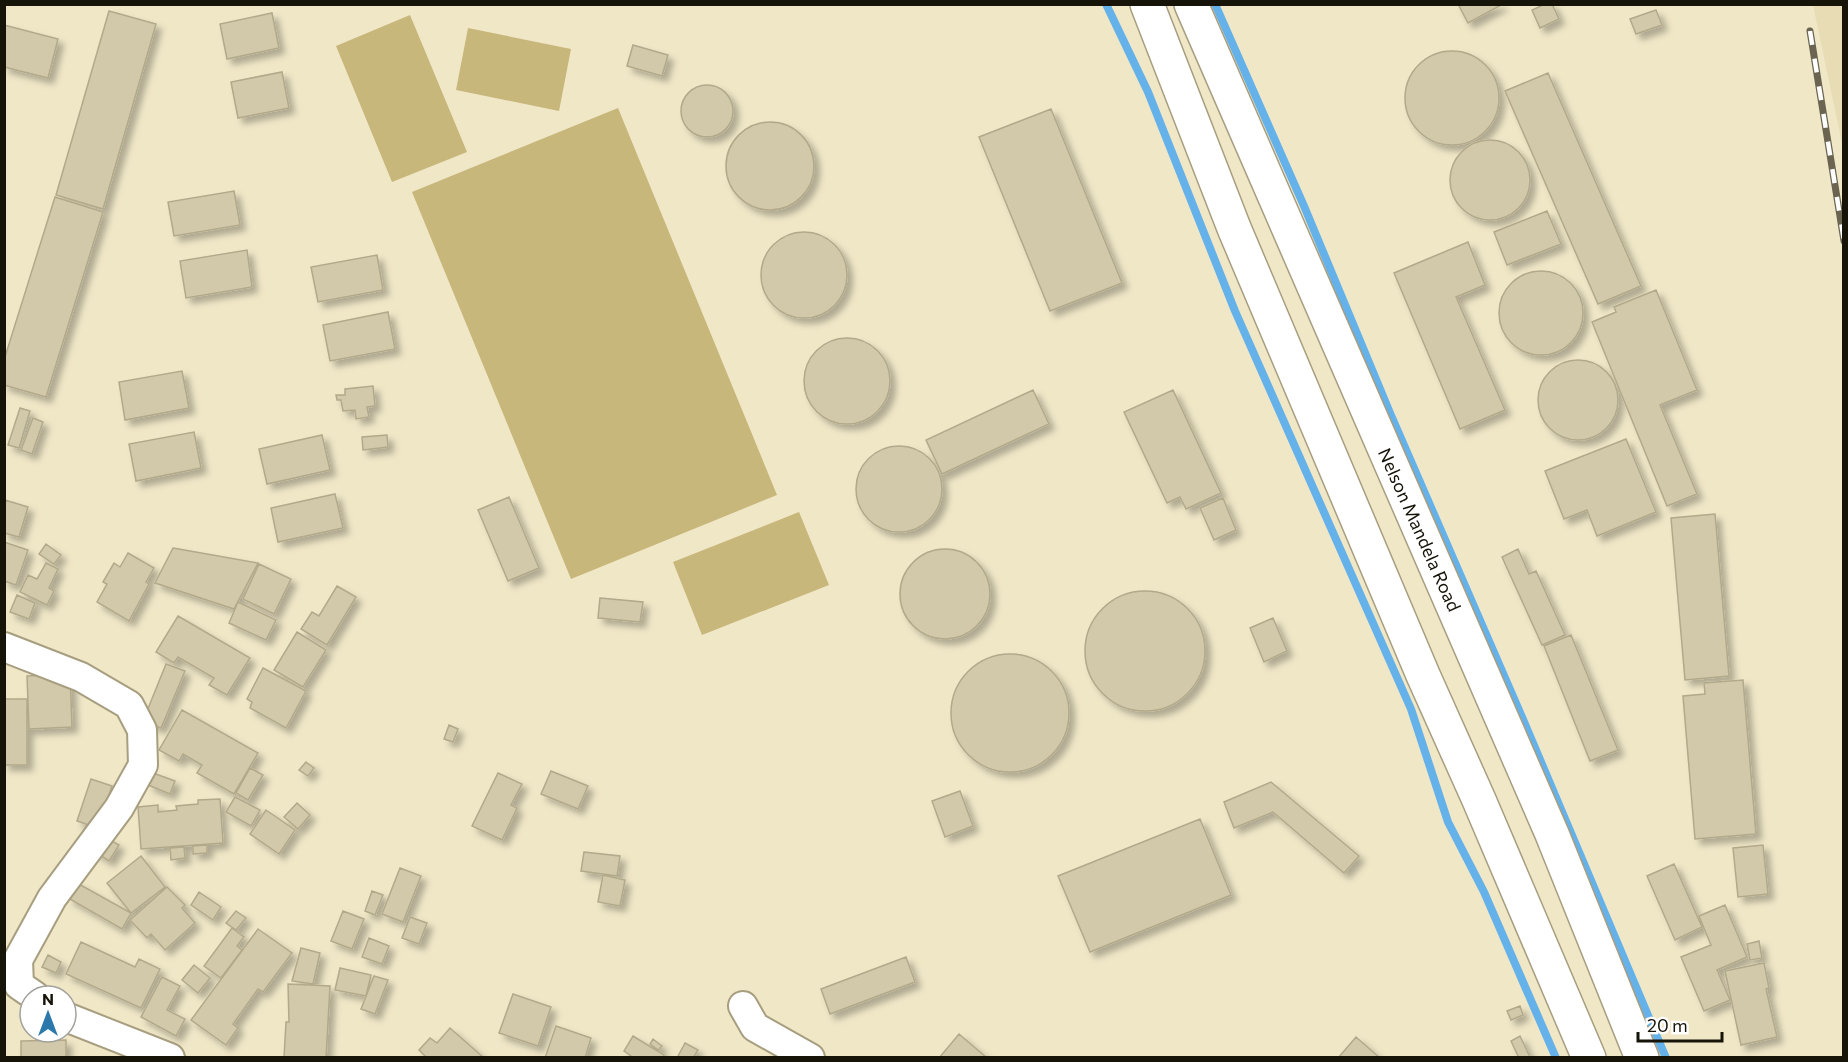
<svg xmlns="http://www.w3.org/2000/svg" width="1848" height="1062" viewBox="0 0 1848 1062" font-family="Commissioner,sans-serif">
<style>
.built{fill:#e8dcb5}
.green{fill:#c8b77b}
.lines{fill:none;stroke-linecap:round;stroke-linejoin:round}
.stream{stroke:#65b1e9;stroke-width:8}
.building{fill:#d2c9aa;stroke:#b2a98b;stroke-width:1.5;filter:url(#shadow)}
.minor-casing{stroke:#a79e80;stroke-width:32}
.secondary-casing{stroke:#a79e80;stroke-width:36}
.minor{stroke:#fff;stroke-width:28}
.secondary{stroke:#fff;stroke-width:33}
.rail-casing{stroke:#6a6451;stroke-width:7}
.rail{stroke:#fff;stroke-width:4.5;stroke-dasharray:14;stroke-linecap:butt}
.labels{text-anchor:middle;stroke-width:6;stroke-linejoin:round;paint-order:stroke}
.street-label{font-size:18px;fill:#161308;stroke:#fff}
</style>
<defs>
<filter id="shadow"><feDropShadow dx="5.5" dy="5.5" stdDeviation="3" flood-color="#0004"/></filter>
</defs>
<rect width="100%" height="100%" fill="#f0e7c7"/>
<path class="built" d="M 1813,5 L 1843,5 L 1843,148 Z"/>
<path class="green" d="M 410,15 L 467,152 L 392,182 L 336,46 Z
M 468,28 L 571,49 L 559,111 L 456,90 Z
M 618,108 L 777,495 L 571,579 L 412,192 Z
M 799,512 L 829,585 L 702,635 L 673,562 Z"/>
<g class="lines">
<path class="stream" d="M 1106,4 L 1148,92 L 1235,311 L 1411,709 L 1448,822 L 1484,892 L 1556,1058
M 1215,4 L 1304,206 L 1390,413 L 1522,717 L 1666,1058"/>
</g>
<path class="building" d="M 1458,4 L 1503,4 L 1468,23 Z
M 1545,4 L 1552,4 L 1559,19 L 1540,28 L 1532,10 Z
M 1656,10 L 1662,25 L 1636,34 L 1630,19 Z
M 109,11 L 156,24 L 103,209 L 56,195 Z
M 272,13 L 279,48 L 227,59 L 220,24 Z
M 4,25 L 58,39 L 48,78 L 4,67 Z
M 633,45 L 668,55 L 662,76 L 627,66 Z
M1405 98a47 47 0 1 1 94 0a47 47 0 1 1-94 0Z
M 282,72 L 289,108 L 238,118 L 231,82 Z
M 1548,73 L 1641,286 L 1598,304 L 1505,91 Z
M681 111a26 26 0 1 1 52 0a26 26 0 1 1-52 0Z
M 1051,109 L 1122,283 L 1050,311 L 979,137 Z
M726 166a44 44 0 1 1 88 0a44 44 0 1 1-88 0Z
M1450 180a40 40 0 1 1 80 0a40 40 0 1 1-80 0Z
M 234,191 L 240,225 L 174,236 L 168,202 Z
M 55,197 L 103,212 L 46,397 L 4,385 L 4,360 Z
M 1547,211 L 1561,244 L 1507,265 L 1494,232 Z
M761 275a43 43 0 1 1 86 0a43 43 0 1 1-86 0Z
M 1468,242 L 1485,285 L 1456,297 L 1505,410 L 1460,429 L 1394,273 Z
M 247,250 L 252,287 L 186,298 L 180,261 Z
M 377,255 L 383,290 L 318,302 L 311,267 Z
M1499 313a42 42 0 1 1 84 0a42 42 0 1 1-84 0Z
M 1656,290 L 1697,390 L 1660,405 L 1697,494 L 1667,506 L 1592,322 L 1616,312 L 1614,307 Z
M 388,312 L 395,349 L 330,361 L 323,325 Z
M804 381a43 43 0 1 1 86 0a43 43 0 1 1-86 0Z
M1538 400a40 40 0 1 1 80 0a40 40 0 1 1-80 0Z
M 182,371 L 189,408 L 125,420 L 119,382 Z
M 373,386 L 375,406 L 367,407 L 369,417 L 356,419 L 355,410 L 343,411 L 341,400 L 337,400 L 336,395 L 345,395 L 345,389 Z
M 1033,390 L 1049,424 L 942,474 L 926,440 Z
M 1173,390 L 1221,493 L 1186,509 L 1180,497 L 1167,503 L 1124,412 Z
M 20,408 L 30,411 L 19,448 L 8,445 Z
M 33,418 L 43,422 L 32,454 L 21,450 Z
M 194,432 L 201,468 L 136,481 L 129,444 Z
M 322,435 L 330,470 L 267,484 L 259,449 Z
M 387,435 L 388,447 L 363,450 L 362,437 Z
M 1626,439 L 1656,512 L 1597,536 L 1587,510 L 1564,519 L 1545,471 Z
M856 489a43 43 0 1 1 86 0a43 43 0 1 1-86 0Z
M 335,494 L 343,528 L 278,542 L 271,508 Z
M 509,497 L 539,568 L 508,581 L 478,510 Z
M 1223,498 L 1236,530 L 1214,540 L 1200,508 Z
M 5,500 L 28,507 L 19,537 L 4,533 Z
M 1715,514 L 1729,676 L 1685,680 L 1671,518 Z
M 4,542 L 28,550 L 16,585 L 4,581 Z
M 46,544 L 61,555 L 54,564 L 39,554 Z
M 173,548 L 258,563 L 234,609 L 155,583 Z
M 1518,549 L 1529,574 L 1536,571 L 1565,635 L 1542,645 L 1502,557 Z
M900 594a45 45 0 1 1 90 0a45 45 0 1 1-90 0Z
M 128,553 L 154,568 L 146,582 L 149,584 L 129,621 L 97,602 L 107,584 L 103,582 L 114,563 L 120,567 Z
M 46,563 L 58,569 L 49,588 L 54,591 L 47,605 L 20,592 L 28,575 L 37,579 Z
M 259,564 L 291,579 L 274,614 L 243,599 Z
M 337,586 L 356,597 L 327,645 L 301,629 L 312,612 L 319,616 Z
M1085 651a60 60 0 1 1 120 0a60 60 0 1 1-120 0Z
M 17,595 L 35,603 L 29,619 L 10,612 Z
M 600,598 L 643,602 L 640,622 L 598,618 Z
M 238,602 L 276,620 L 266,640 L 229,623 Z
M 178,616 L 250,658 L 227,695 L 209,685 L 214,678 L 178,657 L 174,663 L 156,652 Z
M 1273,618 L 1287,651 L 1264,662 L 1250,628 Z
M 297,632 L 326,650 L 303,687 L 274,670 Z
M 1571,635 L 1618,750 L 1590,761 L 1544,646 Z
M951 713a59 59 0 1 1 118 0a59 59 0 1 1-118 0Z
M 166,664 L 185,671 L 161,728 L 143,721 Z
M 263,668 L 306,691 L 286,728 L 250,708 L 252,702 L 247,699 Z
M 70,674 L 72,727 L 29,729 L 27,676 Z
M 1743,680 L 1756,834 L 1695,839 L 1683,696 L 1705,694 L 1704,683 Z
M 4,699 L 27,699 L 27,765 L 4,765 Z
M 182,710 L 258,753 L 234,794 L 197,773 L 202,765 L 183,754 L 179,761 L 159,750 Z
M 449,725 L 458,729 L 453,742 L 444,739 Z
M 306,762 L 314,768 L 308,776 L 299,770 Z
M 250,768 L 263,775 L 248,800 L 236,793 Z
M 551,771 L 588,786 L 578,809 L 541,794 Z
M 153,773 L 175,781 L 170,794 L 148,785 Z
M 498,773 L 522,784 L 511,805 L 517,808 L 502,840 L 472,826 Z
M 91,779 L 112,786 L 98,828 L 77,821 Z
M 1271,782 L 1359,856 L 1344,873 L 1273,812 L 1234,828 L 1224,802 Z
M 960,791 L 973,826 L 945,837 L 932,801 Z
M 235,797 L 260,810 L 251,826 L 226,812 Z
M 220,799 L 223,843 L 141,849 L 138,807 L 158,805 L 158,812 L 177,810 L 176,806 L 198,804 L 198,800 Z
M 297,803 L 310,815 L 298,829 L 284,817 Z
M 266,810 L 295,830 L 279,854 L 250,834 Z
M 1200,819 L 1231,895 L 1090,952 L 1058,876 Z
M 101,835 L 119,845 L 109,861 L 92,850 Z
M 207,845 L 207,853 L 193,854 L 193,846 Z
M 1763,845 L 1768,894 L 1738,897 L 1733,848 Z
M 184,847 L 185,858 L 171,860 L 170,848 Z
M 584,852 L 620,856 L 617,876 L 581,871 Z
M 141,856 L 165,887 L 131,913 L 107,883 Z
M 1674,864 L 1702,927 L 1675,940 L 1647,876 Z
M 400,868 L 421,876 L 403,922 L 382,914 Z
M 603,875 L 625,880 L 620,906 L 598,902 Z
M 77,883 L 131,913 L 122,929 L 68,898 Z
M 167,887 L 185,905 L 182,908 L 195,923 L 165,950 L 151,934 L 147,938 L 130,920 Z
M 372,891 L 383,895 L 375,915 L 365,911 Z
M 199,892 L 221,907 L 213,920 L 191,905 Z
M 1725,905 L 1747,957 L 1717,970 L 1730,1000 L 1704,1011 L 1681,957 L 1711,945 L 1699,916 Z
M 236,911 L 246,918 L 236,930 L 226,923 Z
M 343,911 L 364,919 L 352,949 L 331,941 Z
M 410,917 L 427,923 L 419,944 L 402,938 Z
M 232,928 L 244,937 L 237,946 L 242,950 L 221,978 L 204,966 Z
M 258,929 L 292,953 L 263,992 L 258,989 L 233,1024 L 238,1028 L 226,1045 L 191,1020 Z
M 369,938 L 389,946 L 382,964 L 362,957 Z
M 1759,941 L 1762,958 L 1750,960 L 1747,944 Z
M 81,942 L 135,967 L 139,959 L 160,969 L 141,1008 L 66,974 Z
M 301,948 L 320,953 L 313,984 L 292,981 Z
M 48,955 L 61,962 L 56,973 L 42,967 Z
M 906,957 L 915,982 L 830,1014 L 821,989 Z
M 1764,963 L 1769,988 L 1766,989 L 1777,1037 L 1741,1045 L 1725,971 Z
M 194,965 L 210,978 L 198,993 L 182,980 Z
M 340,968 L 371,975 L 366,996 L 335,990 Z
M 374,976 L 388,980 L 375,1014 L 361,1009 Z
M 162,977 L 180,986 L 167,1010 L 185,1019 L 176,1036 L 141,1017 Z
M 288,984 L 330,986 L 326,1058 L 284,1058 L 286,1022 L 289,1022 Z
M 513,994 L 551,1007 L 538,1046 L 499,1033 Z
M 1520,1006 L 1523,1015 L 1511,1020 L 1507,1011 Z
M 556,1026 L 591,1038 L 585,1058 L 545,1058 Z
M 450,1028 L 484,1058 L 427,1058 L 419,1050 L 430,1038 L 437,1043 Z
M 959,1034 L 987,1058 L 939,1058 Z
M 633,1036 L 664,1055 L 663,1058 L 634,1058 L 624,1051 Z
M 1520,1036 L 1530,1057 L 1519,1058 L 1511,1041 Z
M 1356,1037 L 1380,1058 L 1338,1058 Z
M 653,1039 L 662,1046 L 658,1050 L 650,1044 Z
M 66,1040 L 66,1058 L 21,1058 L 21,1041 Z
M 685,1043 L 698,1050 L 693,1058 L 677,1058 Z"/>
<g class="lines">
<g class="minor-casing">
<path id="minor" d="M 4,647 L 81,677 L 129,705 L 142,730 L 143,765 L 119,808 L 52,898 L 18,960 L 19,985 L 35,996
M 743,1006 L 755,1027 L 810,1058
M 66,1017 L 170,1058"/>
</g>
<g class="secondary-casing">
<path id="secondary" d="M 1147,4 L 1234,228 L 1423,675 L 1479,800 L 1589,1058
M 1191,4 L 1552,834 L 1642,1058"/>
</g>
<use href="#minor" class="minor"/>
<use href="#secondary" class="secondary"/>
<g class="rail-casing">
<path id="rail" d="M 1810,31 L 1844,241"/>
</g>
<use href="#rail" class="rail"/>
</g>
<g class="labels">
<g class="street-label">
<text transform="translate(1419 530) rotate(66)" y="6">Nelson Mandela Road</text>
</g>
</g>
<rect width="1848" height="1062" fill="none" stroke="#161308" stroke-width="12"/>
<g transform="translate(48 1014)"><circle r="28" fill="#ffffff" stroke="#a2a19c" stroke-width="1.5"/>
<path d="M0-4.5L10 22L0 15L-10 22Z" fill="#2d78ab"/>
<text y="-9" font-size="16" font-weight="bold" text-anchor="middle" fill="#161308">N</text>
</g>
<path d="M1638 1032v9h84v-9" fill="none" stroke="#161308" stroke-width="3"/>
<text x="1647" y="1032" font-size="18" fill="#161308" stroke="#ffffff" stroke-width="4.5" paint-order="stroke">20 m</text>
</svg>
